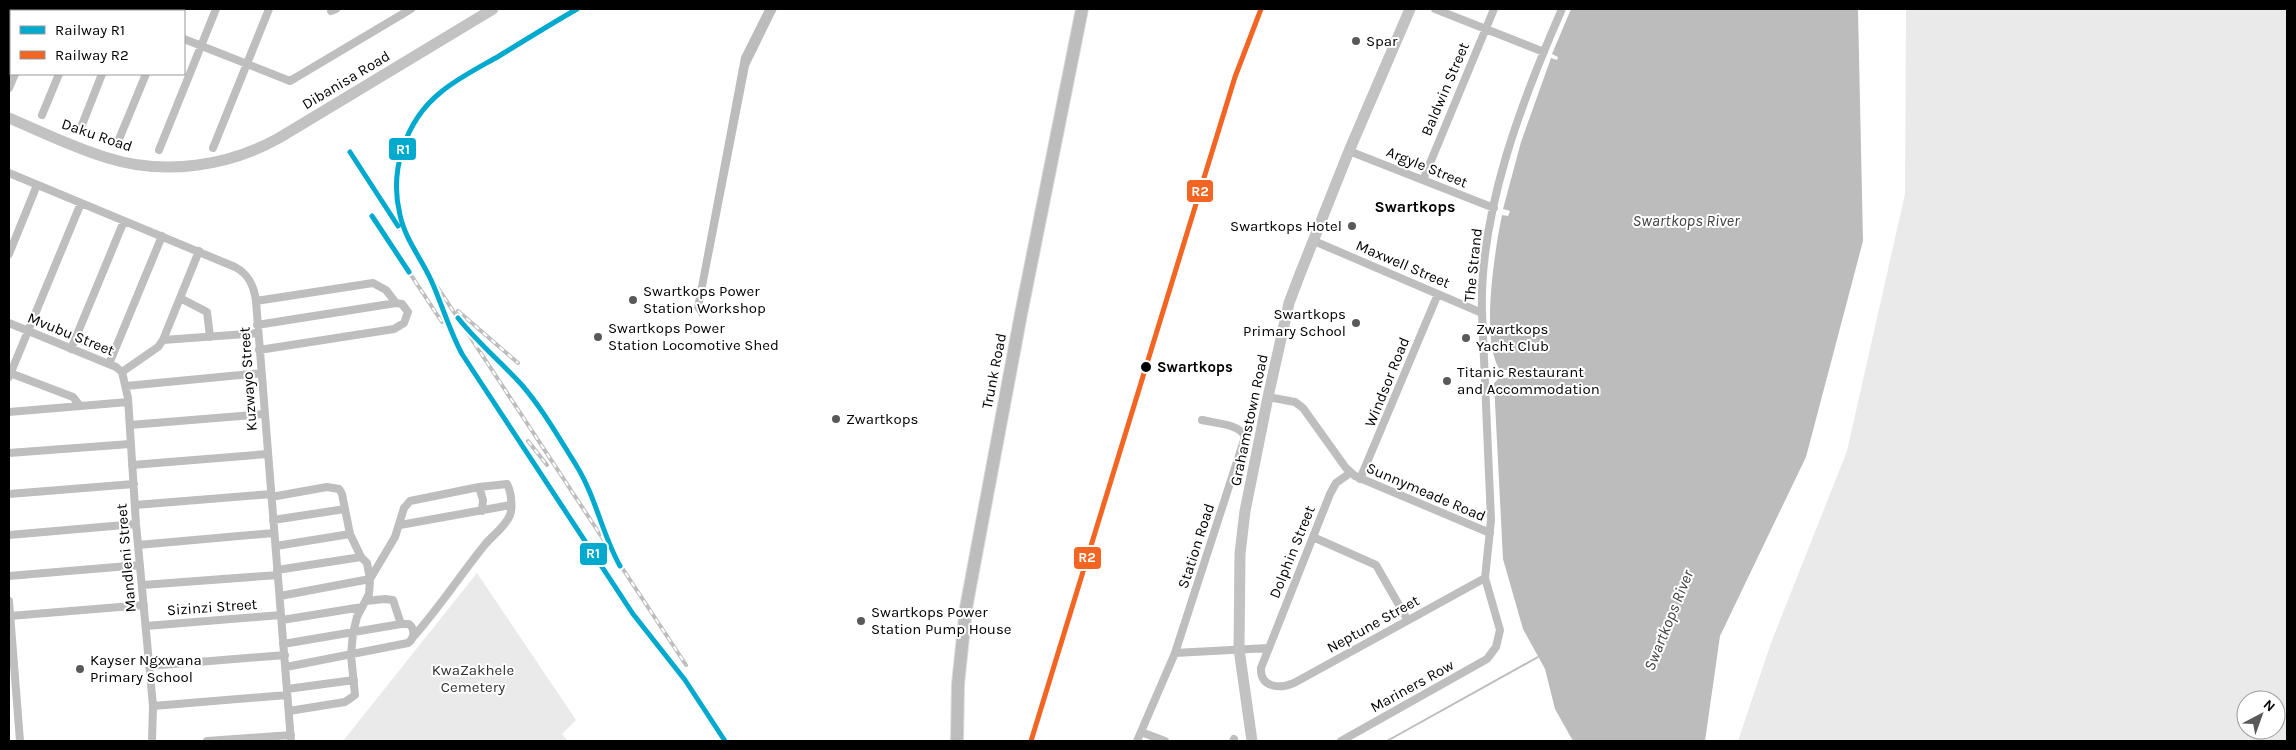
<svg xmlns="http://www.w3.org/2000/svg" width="2296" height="750" viewBox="0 0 2296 750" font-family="Karla,sans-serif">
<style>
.green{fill:#eaeaea;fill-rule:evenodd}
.water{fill:#bcbcbc}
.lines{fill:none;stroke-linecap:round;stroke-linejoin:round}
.stream{stroke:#bcbcbc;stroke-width:2}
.primary-casing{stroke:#dbdbdb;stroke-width:14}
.street{stroke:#bebebe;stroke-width:8}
.secondary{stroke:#c2c2c2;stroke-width:11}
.primary{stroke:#bdbdbd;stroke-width:12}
.rail-casing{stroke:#bdbdbd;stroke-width:4}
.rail{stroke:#fff;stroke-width:2;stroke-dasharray:5.5;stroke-linecap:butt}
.rail-1-casing{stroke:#fff;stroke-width:9}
.rail-2-casing{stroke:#fff;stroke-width:9}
.rail-1{stroke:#00a9ce;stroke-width:5}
.rail-2{stroke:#f26522;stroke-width:5}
.poi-dot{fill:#595959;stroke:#fff;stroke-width:2}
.stop-dot{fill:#000;stroke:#fff;stroke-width:2}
.labels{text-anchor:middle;stroke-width:4;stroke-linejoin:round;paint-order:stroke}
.poi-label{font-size:15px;fill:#000;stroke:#fff;text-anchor:start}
.street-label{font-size:15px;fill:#000;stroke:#fff}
.stop-label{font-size:15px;font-weight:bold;fill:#000;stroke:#fff;text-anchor:start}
.park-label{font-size:15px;fill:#303030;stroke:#fff}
.neighbourhood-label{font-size:16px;font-weight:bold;fill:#000;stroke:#fff}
.water-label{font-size:16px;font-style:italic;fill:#414141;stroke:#fff}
.line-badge{stroke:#fff;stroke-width:2}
.badge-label{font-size:14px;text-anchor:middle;font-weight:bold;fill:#fff}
</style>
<rect width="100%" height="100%" fill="#fff"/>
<path class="green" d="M 1906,9 L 2287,9 L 2287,741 L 1738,741 L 1771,643 L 1847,451 L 1905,194 ZM 2246,700 L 2276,700 L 2276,730 L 2246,730 Z
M 477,573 L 576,720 L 562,734 L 568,741 L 343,741 Z"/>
<path class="water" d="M 765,9 L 777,9 L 749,66 L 700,317 L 694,308 L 741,57 Z
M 1571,9 L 1858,9 L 1863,241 L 1806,457 L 1720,636 L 1705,741 L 1573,741 L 1555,709 L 1545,669 L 1523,629 L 1503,559 L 1494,383 L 1499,378 L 1508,378 L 1507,370 L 1500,370 C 1480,342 1495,249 1502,215 L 1508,216 L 1510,211 L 1503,209 L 1521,142 L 1551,58 L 1557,60 L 1558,57 L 1552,54 Z"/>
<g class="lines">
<path class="stream" d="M 1387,741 L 1538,657"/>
<g class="primary-casing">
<path id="primary" d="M 957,741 L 958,684 L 966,608 L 1021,314 L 1082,9"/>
</g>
<path class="street" d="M 110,9 L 116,11
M 1435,9 L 1544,52
M 40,11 L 41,9
M 84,11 L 85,9
M 128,11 L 129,9
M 172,11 L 173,9
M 331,11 L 336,9
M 184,39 L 290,81 L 411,9
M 9,88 L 15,74
M 42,115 L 59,74
M 80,130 L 102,74
M 117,144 L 146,74
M 213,148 L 269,9
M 159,150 L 216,9
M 1349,151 L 1494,208
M 9,173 L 235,267 C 249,274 254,286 256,301 L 291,741
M 1423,180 L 1494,9
M 1314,241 L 1482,313
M 9,254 L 37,185
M 180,298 L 207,312 L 210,337
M 256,301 L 373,283 L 386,290 L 396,303
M 9,323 L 116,367 L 122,372
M 257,325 L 396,303 L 402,304 L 408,312 L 404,323 L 394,329 L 259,350
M 163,340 L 199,251
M 71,349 L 124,221
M 109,364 L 162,236
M 122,372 L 128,398 L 136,524 L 153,706 L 152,741
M 122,372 L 158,347 L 163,340 L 258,333
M 10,373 L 73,397 L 80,406
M 9,377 L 81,203
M 126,386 L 261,373
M 1268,397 L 1295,402 L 1303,408 L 1346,468 L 1355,476 L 1490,533
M 9,412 L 128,402
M 130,425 L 264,414
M 9,453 L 130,444
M 132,465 L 267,454
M 1350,473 L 1336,483 L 1330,494 L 1261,668 C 1260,688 1280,689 1294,683 L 1485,578
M 1360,479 L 1438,294
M 479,487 L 483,500 L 482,511
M 9,494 L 134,484
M 271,497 L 327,487 L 339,489 L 342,494 L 350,534 L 361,557 L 367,563 L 370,579 L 369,594 L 357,617 L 353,633 L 351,655 L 355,695 L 345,702 L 289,711
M 135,505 L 271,494
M 273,520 L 345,509
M 400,525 L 511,505
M 9,535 L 136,524
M 1313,537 L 1376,565 L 1407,619
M 138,545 L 274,533
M 276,546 L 350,534
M 277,570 L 361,557
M 9,576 L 140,565
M 143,585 L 278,575
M 280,596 L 370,579 L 395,537 L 404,508 L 410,501 L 479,487 L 507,484 C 511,491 513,507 510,515 C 505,528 491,536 483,547 C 459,577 439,608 414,636
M 9,601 L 20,741
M 366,601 L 385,599 L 393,600 L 401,624
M 10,616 L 144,605
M 282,620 L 362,607
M 146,626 L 281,615
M 283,644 L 401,624 L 409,624 C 415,629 415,638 408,643 L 286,667
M 1175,653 L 1268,648
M 149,666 L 285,655
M 287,689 L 354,680
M 153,706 L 287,695
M 1141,732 L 1165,741
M 207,741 L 291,735
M 1137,741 L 1175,653 L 1245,437 C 1241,424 1214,423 1202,420
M 1233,741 L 1234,739
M 1341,741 L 1487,659 L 1496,647 L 1500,630 L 1485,578 L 1491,520 L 1482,313 C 1479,212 1522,100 1562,9"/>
<path class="secondary" d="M 9,118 C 42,132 74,148 108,158 C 165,176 229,166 279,138 L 493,9
M 1252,741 L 1239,649 L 1240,554 L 1245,511 L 1268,397 L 1289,303 L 1300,274 L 1349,151 L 1410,9"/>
<use href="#primary" class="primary"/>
<g class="rail-casing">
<path id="rail" d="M 577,9 C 551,24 525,40 499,56 C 480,67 458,78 441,92 C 405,121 389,171 400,215 C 405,239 421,258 431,280 C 442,304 449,330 462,354 L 633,614 L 685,680 L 725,741
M 350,152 L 400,229
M 372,216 L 442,322
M 438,288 L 686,665
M 458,311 L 518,363
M 481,344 L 526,389 L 577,466 L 586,483 L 605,535
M 528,441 L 547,465
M 1035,728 L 1235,77 L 1254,30"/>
</g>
<use href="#rail" class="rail"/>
<g class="rail-1-casing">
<path id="rail-1" d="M 577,9 C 551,24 525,40 499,56 C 480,67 458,78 441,92 C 405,121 389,171 400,215 C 405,239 421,258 431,280 C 442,304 449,330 462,354 L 633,614 L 685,680 L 725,741
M 350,152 L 398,226
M 372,216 L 409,272
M 458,318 C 477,342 500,361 521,384 C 542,408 559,438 576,465 C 596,497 602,534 620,566"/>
</g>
<g class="rail-2-casing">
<path id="rail-2" d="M 1031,741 L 1235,77 L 1261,9"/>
</g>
<use href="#rail-1" class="rail-1"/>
<use href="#rail-2" class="rail-2"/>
</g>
<g class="poi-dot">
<circle cx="1356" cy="41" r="5"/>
<circle cx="1352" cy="226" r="5"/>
<circle cx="633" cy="300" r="5"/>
<circle cx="1356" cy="323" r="5"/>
<circle cx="598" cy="337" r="5"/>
<circle cx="1466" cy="338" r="5"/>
<circle cx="1447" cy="381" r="5"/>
<circle cx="836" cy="419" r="5"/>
<circle cx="861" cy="621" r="5"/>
<circle cx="80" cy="669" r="5"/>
</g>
<circle class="stop-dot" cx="1146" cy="367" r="6"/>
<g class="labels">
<g class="poi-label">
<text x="1366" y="46">Spar</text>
<text x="1342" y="231" text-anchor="end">Swartkops Hotel</text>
<text x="643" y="296">Swartkops Power<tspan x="643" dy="17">Station Workshop</tspan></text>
<text x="1346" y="319" text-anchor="end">Swartkops<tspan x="1346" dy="17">Primary School</tspan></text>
<text x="608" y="333">Swartkops Power<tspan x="608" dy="17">Station Locomotive Shed</tspan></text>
<text x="1476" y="334">Zwartkops<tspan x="1476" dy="17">Yacht Club</tspan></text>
<text x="1457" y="377">Titanic Restaurant<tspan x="1457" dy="17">and Accommodation</tspan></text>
<text x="846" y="424">Zwartkops</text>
<text x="871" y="617">Swartkops Power<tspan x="871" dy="17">Station Pump House</tspan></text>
<text x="90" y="665">Kayser Ngxwana<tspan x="90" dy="17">Primary School</tspan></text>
</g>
<g class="street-label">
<text transform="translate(346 80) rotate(-31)" y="5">Dibanisa Road</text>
<text transform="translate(1445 89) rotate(-67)" y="5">Baldwin Street</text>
<text transform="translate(97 135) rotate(19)" y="5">Daku Road</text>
<text transform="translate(1427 167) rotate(22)" y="5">Argyle Street</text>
<text transform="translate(1403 264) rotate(23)" y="5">Maxwell Street</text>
<text transform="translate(1473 265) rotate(-84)" y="5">The Strand</text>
<text transform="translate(71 334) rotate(22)" y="5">Mvubu Street</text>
<text transform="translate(994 371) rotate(-79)" y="5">Trunk Road</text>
<text transform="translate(248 379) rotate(-94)" y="5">Kuzwayo Street</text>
<text transform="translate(1387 382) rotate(-68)" y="5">Windsor Road</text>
<text transform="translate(1249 420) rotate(-78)" y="5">Grahamstown Road</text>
<text transform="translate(1426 492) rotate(23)" y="5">Sunnymeade Road</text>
<text transform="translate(1196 546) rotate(-72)" y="5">Station Road</text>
<text transform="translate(1292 552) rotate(-68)" y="5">Dolphin Street</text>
<text transform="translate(126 558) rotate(-95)" y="5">Mandleni Street</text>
<text transform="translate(212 607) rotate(-4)" y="5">Sizinzi Street</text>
<text transform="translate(1373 624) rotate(-29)" y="5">Neptune Street</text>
<text transform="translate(1412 686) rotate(-29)" y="5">Mariners Row</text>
</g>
<g class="stop-label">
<text x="1157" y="372">Swartkops</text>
</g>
<g class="park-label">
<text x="473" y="675">KwaZakhele<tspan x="473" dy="17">Cemetery</tspan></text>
</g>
<g class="neighbourhood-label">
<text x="1415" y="212">Swartkops</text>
</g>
<g class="water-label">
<text x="1686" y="226">Swartkops River</text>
<text transform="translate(1668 620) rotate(-68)" y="6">Swartkops River</text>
</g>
</g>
<g class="line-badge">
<rect x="388" y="137" width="29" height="24" rx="5" fill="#00a9ce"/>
<rect x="1186" y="179" width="28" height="24" rx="5" fill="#f26522"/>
<rect x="579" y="542" width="29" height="24" rx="5" fill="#00a9ce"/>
<rect x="1073" y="546" width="29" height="24" rx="5" fill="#f26522"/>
</g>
<g class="badge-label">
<text x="403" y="154">R1</text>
<text x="1200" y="196">R2</text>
<text x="593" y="558">R1</text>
<text x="1087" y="562">R2</text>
</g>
<rect width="2296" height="750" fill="none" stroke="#000000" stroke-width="20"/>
<rect x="10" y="10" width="175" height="65" fill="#ffffff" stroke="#999999"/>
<rect x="20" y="26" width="25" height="8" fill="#00a9ce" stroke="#999999"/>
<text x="55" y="35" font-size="15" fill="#000000">Railway R1</text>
<rect x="20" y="51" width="25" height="8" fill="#f26522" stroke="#999999"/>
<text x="55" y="60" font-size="15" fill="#000000">Railway R2</text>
<g transform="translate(2261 715) rotate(41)"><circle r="24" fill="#ffffff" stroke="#999999"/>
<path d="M0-4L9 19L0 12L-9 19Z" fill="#595959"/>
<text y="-8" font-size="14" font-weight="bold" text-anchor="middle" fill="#000000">N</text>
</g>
</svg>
